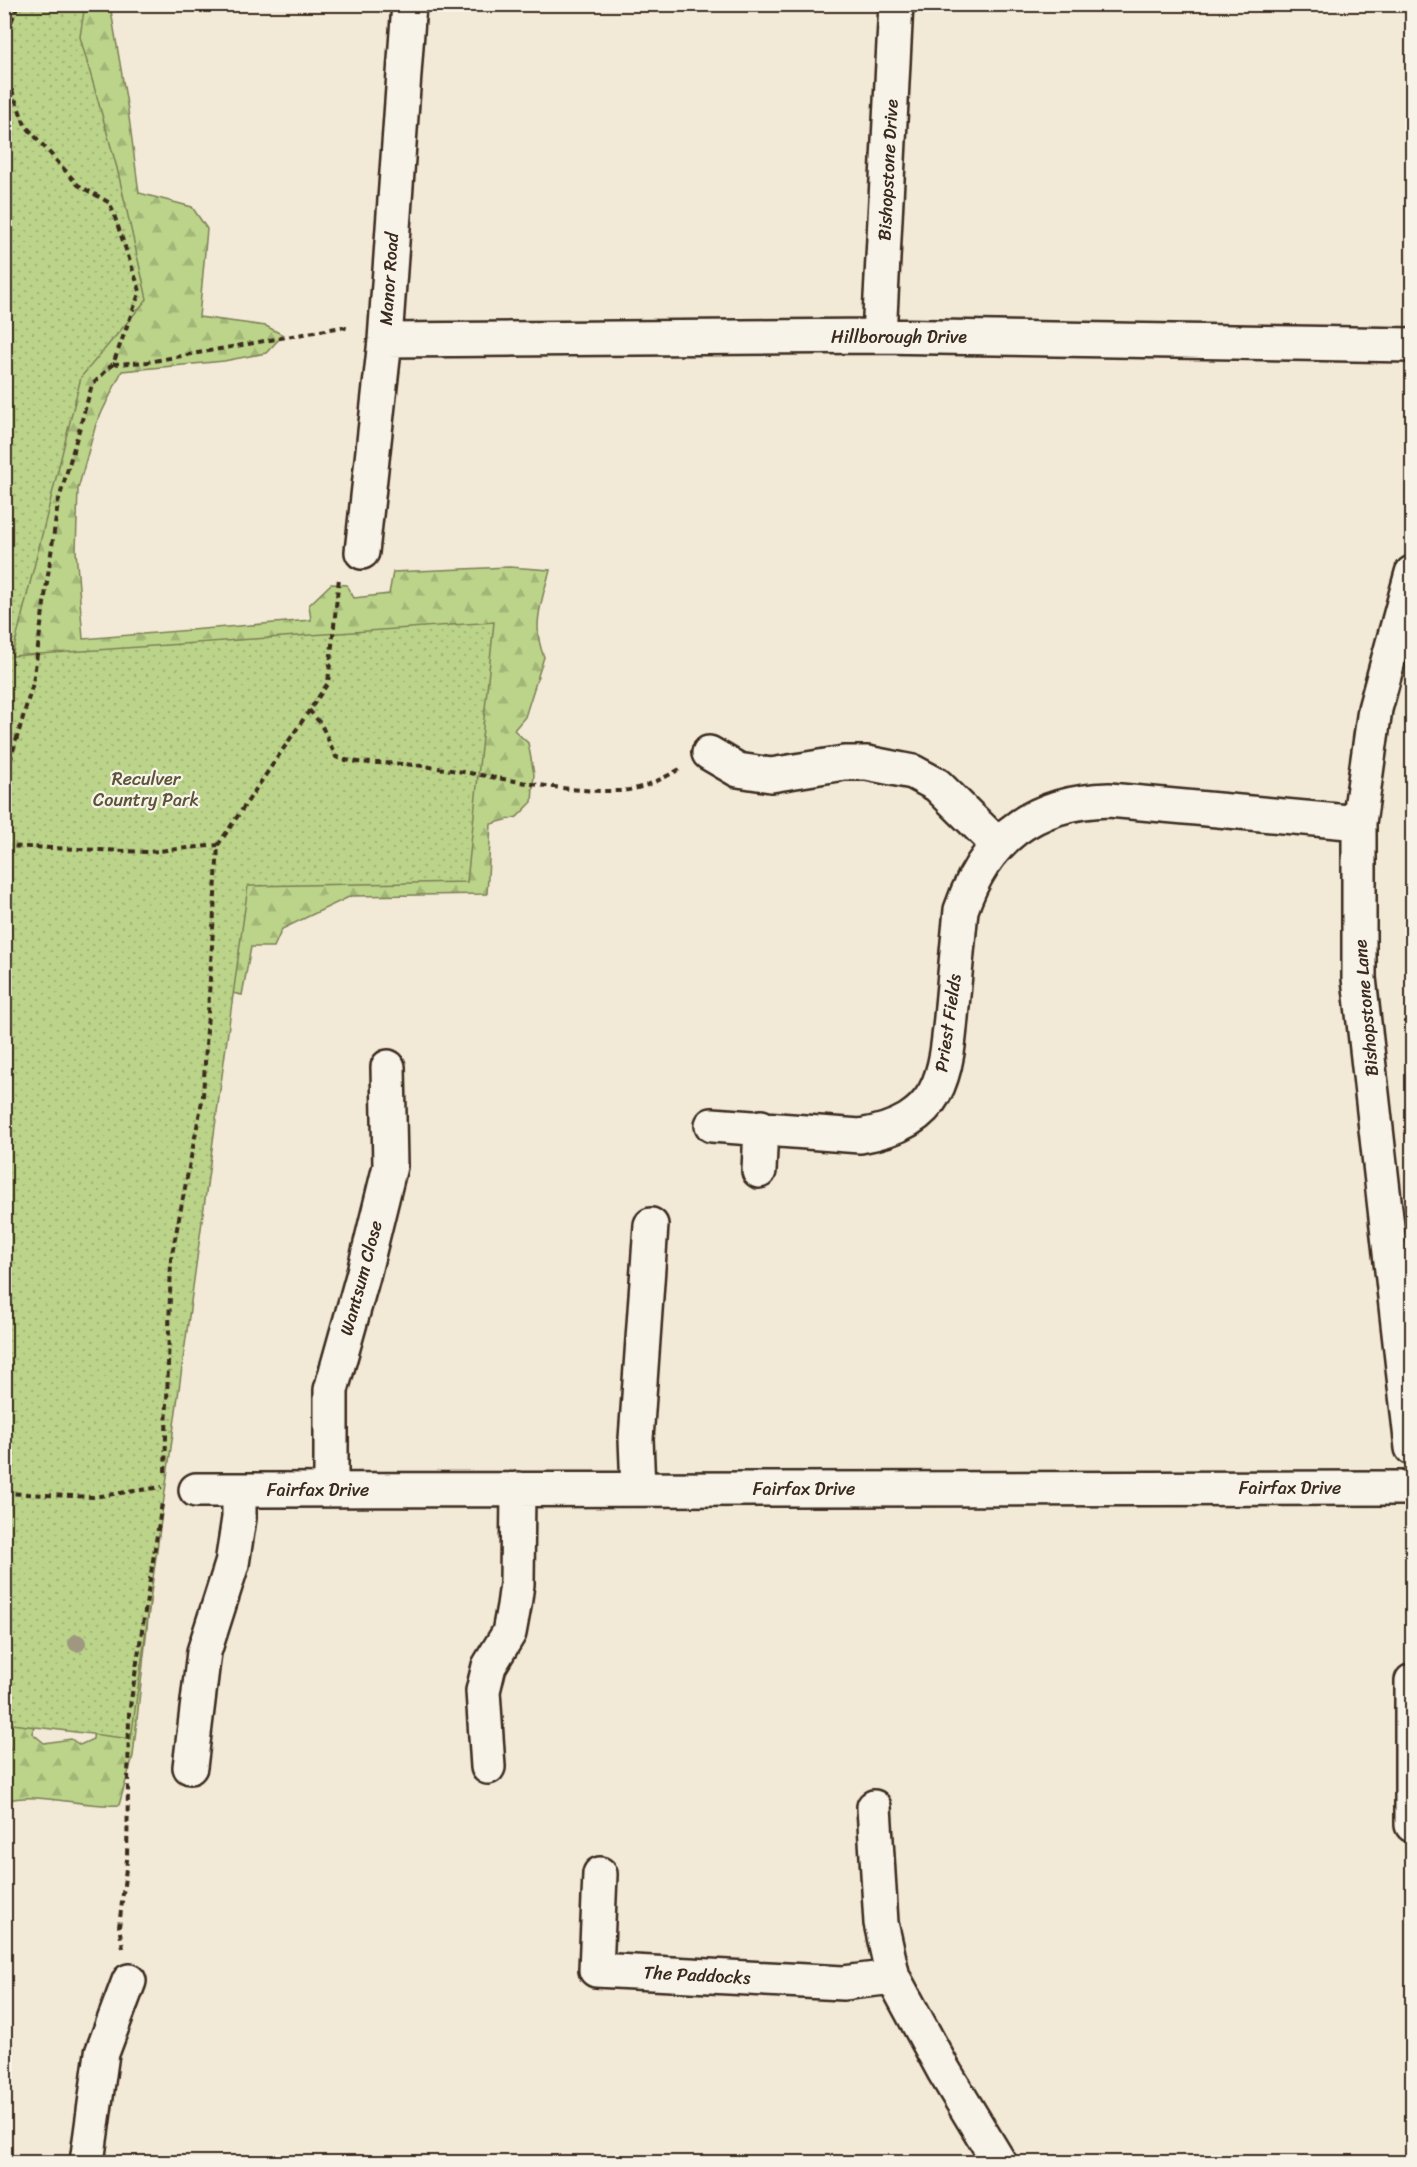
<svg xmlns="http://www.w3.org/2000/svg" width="1417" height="2167" viewBox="0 0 1417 2167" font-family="Sriracha,sans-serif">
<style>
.forest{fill:url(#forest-firs);stroke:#7b7f54;stroke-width:1.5}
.park{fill:url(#park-dots);stroke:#7b7f54;stroke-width:1.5}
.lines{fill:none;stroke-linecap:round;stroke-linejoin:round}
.minor-casing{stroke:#3b2a1e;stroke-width:38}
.path{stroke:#3b2a1e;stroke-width:4;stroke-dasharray:6 4.5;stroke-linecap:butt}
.minor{stroke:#f7f3e8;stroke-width:33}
.tree{fill:#9f9780}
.labels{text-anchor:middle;stroke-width:4.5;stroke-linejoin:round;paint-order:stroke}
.street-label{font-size:18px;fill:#3b2a1e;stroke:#f7f3e8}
.park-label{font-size:18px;fill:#5b5439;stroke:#f7f3e8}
</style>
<defs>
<pattern id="forest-firs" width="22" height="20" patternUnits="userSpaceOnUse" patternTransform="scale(1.5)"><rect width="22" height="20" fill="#bbd48a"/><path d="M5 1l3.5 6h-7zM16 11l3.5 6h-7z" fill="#a2b677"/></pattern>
<pattern id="park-dots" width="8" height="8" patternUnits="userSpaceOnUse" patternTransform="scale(1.5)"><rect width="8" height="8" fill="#bbd48a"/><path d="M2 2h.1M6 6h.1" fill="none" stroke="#a2b677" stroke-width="1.8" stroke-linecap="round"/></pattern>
</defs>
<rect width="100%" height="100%" fill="#f2e9d7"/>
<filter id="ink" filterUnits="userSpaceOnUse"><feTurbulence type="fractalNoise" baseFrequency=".0167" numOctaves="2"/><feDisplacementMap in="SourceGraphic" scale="12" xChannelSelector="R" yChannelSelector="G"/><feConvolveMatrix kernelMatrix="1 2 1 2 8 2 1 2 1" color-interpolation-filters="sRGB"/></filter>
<g filter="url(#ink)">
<path class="forest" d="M 5,5 L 110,5 L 128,110 L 139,193 L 192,207 L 207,229 L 199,317 L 266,326 L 283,335 L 266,353 L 224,361 L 122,371 L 96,424 L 78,489 L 76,550 L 83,639 L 311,620 L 309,605 L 331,584 L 347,585 L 354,598 L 389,594 L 393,572 L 509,567 L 550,570 C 542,600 531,626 544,657 L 525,717 L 514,730 L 528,743 L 534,774 L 532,802 L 517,817 L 491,824 L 487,894 L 351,896 L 282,929 L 274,947 L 251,947 L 242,995 L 227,992 L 15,1054 Z
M 5,1104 L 44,1696 L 32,1733 L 44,1743 L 71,1739 L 80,1745 L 93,1739 L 94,1724 L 150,1600 L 133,1756 L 119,1805 C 81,1808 41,1791 5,1801 Z"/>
<path class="park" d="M 85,4 L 80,37 L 117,168 L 147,299 L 81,377 L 12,656 L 494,622 L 467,882 L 248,886 L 131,1739 L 4,1723 L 4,5 Z"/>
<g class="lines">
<g class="minor-casing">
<path id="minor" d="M 879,336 L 896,4
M 385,340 L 879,336 L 1412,345
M 362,552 L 385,340 L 409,4
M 1412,573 L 1375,709 L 1359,823 L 1359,978 L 1412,1448
M 709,753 L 738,770 L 771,775 L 844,763 L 867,763 L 913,772 L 937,785 L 997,844
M 712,1125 L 860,1136 C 942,1122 946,1078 952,1006 C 955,974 958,942 961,910 C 985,839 1033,802 1109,800 L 1359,823
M 759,1171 L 761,1127
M 638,1489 L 636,1439 L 651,1225
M 196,1490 L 1412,1488
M 331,1490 L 331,1390 L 363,1276 L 390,1166 L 388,1067
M 1412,1681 L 1412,1825
M 190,1767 L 204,1652 L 232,1564 L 239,1518 L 239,1490
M 488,1767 L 483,1691 L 489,1666 L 509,1633 L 514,1606 L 517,1584 L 518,1489
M 874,1807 L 881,1923 L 893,1977 L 944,2071 L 999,2162
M 600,1874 L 596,1970 L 843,1983 L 893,1977
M 87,2162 L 102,2053 L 129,1981"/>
</g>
<path class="path" d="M 4,41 L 18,4
M 4,70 L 25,125 L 78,185 L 110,203 L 140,291 L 113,364 L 92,385 L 58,503 L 33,683 L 4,782
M 113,364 L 148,362 L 342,327 L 349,329
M 309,710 L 321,724 L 336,757 C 358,765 380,762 403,764 C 475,770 548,793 620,791 C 641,790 662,779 680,769
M 4,846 L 148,852 L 218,845
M 165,1472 L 171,1259 L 203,1096 L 218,845 L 328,683 L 339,578
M 4,1493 L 93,1497 L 162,1487
M 123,1948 L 119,1927 L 127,1860 L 129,1713 L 162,1503
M 687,2161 L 688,2162"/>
<use href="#minor" class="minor"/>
</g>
<circle class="tree" cx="77" cy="1643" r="9"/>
</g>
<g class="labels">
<g class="street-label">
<text transform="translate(888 170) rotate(-87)" y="6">Bishopstone Drive</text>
<text transform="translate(389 279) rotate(-86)" y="6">Manor Road</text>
<text x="899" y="343">Hillborough Drive</text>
<text transform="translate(1366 1008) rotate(-95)" y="6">Bishopstone Lane</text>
<text transform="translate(948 1023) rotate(-82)" y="6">Priest Fields</text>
<text transform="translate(361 1278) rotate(-75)" y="6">Wantsum Close</text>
<text x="1290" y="1494">Fairfax Drive</text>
<text x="804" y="1495">Fairfax Drive</text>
<text x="318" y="1496">Fairfax Drive</text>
<text transform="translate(697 1975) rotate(3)" y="6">The Paddocks</text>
</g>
<g class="park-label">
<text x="146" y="785">Reculver<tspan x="146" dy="21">Country Park</tspan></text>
</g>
</g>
<rect width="1417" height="2167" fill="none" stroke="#f7f3e8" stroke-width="24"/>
<rect x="12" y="12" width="1393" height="2143" fill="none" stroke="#3b2a1e" stroke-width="2" filter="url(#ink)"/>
</svg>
